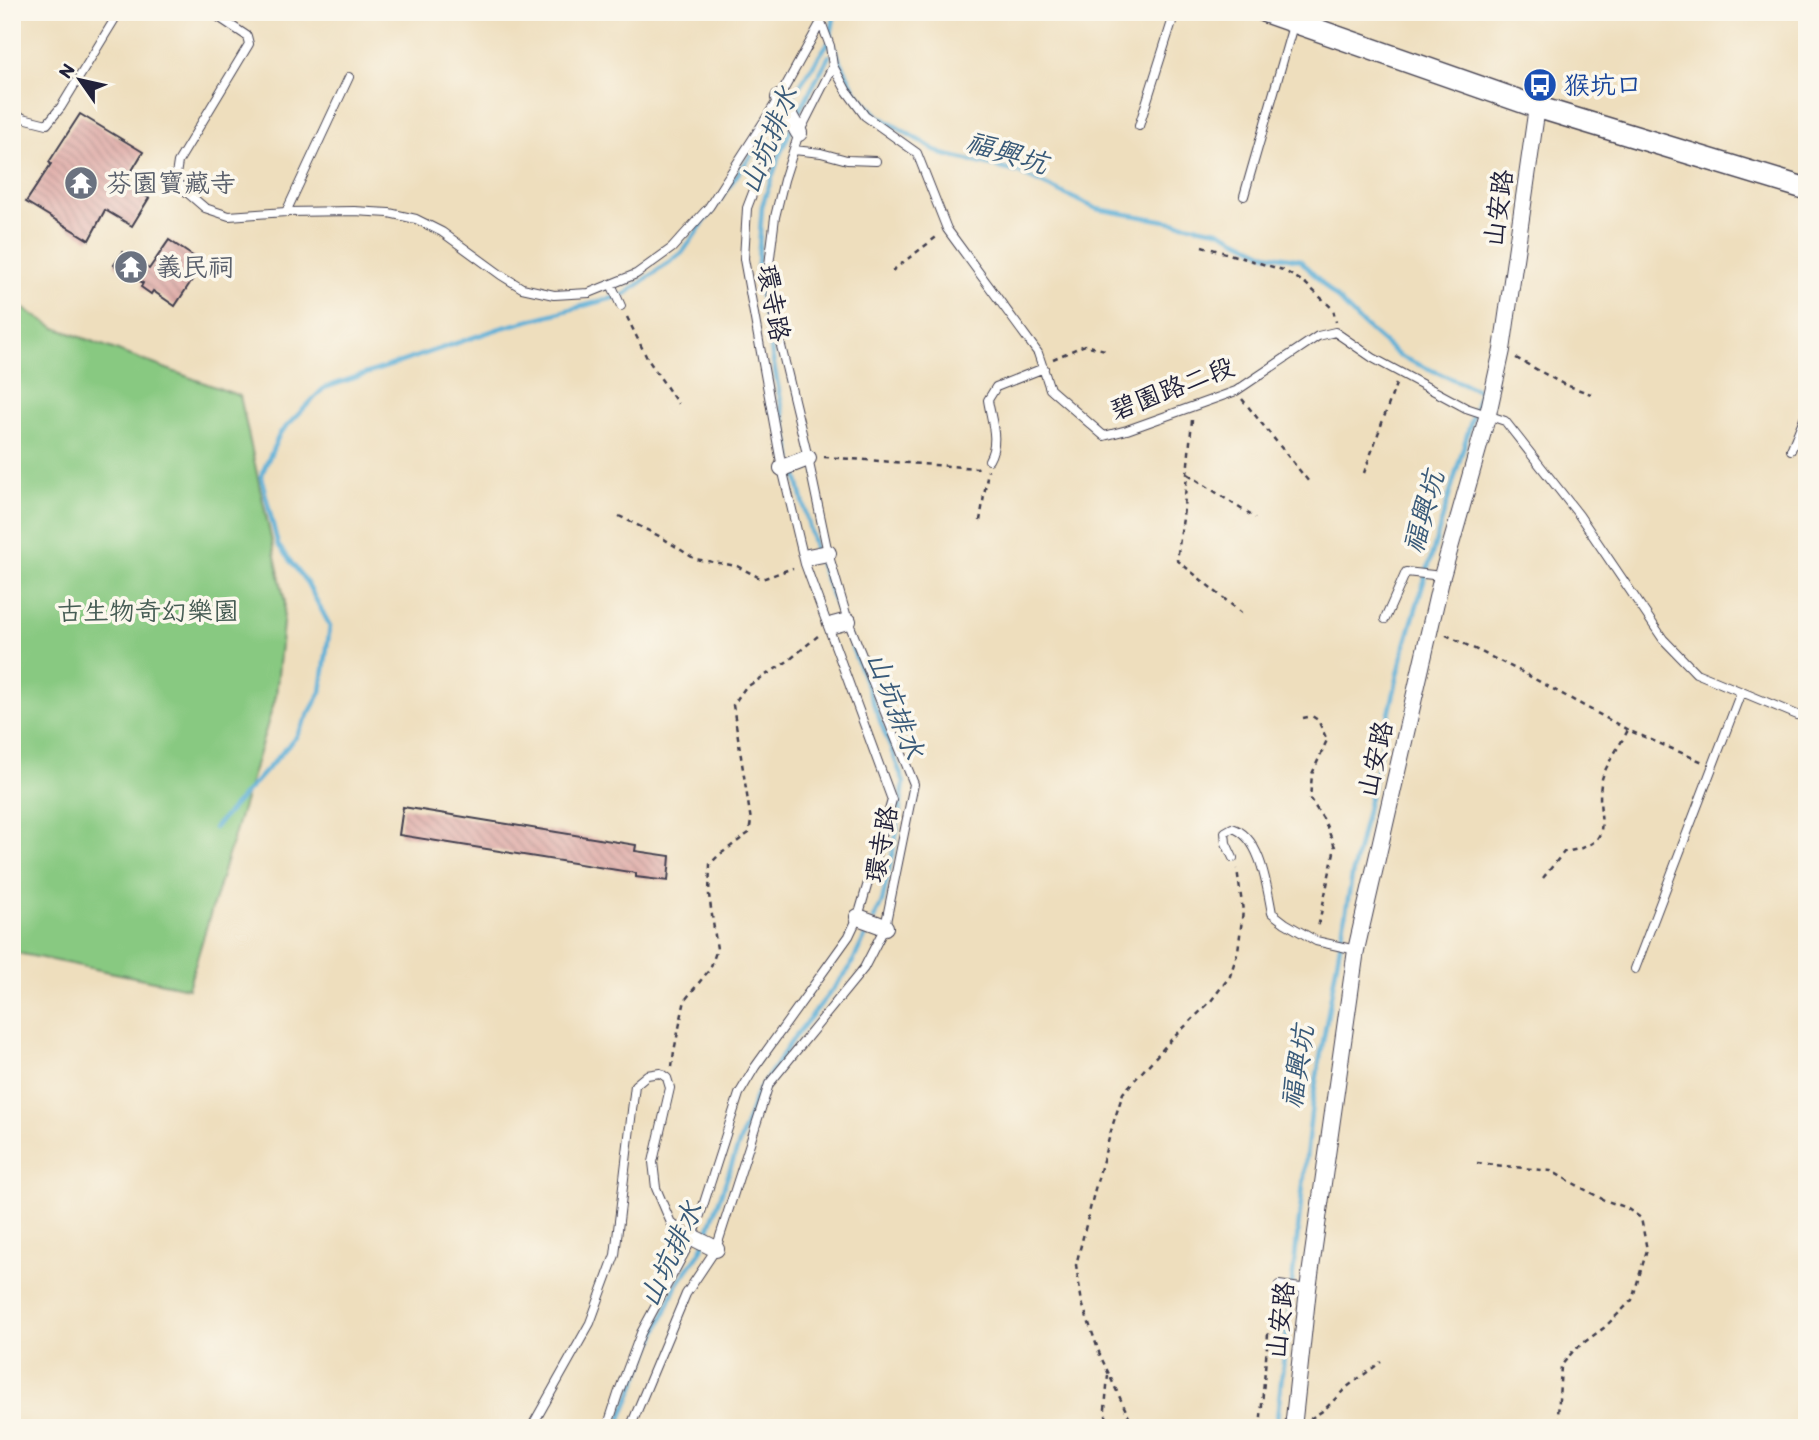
<svg xmlns="http://www.w3.org/2000/svg" width="1819" height="1440" viewBox="0 0 1819 1440" font-family="Itim,'LXGW WenKai TC',sans-serif">
<style>
.park{fill:#88c981;stroke:#55765e;stroke-width:2}
.lines{fill:none;stroke-linecap:round;stroke-linejoin:round}
.stream{stroke:#5bafd7;stroke-width:4.5}
.building{fill:url(#building-back-hatch)}
.service-casing{stroke:#413e4e;stroke-width:10}
.minor-casing{stroke:#413e4e;stroke-width:18}
.tertiary-casing{stroke:#413e4e;stroke-width:24}
.path{stroke:#413e4e;stroke-width:2.5;stroke-dasharray:5 5;stroke-linecap:butt}
.service{stroke:#fff;stroke-width:8}
.minor{stroke:#fff;stroke-width:16}
.tertiary{stroke:#fff;stroke-width:21}
.labels{text-anchor:middle;stroke-width:7;stroke-linejoin:round;paint-order:stroke}
.transit-label{font-size:26px;fill:#164399;stroke:#fbf7ec;text-anchor:start}
.worship-label{font-size:26px;fill:#5b616d;stroke:#fbf7ec;text-anchor:start}
.street-label{font-size:26px;fill:#22223b;stroke:#fbf7ec}
.park-label{font-size:26px;fill:#465c54;stroke:#fbf7ec}
.water-label{font-size:28px;font-style:italic;fill:#395a79;stroke:#fbf7ec}
</style>
<defs>
<pattern id="building-back-hatch" width="6" height="6" patternUnits="userSpaceOnUse" patternTransform="scale(1.75)"><rect width="6" height="6" fill="#dba29f"/><path d="M-1 5l2 2M0 0l6 6M5-1l2 2" fill="none" stroke="#b18483"/></pattern>
</defs>
<rect width="100%" height="100%" fill="#fbf7ec"/>
<filter id="ink" filterUnits="userSpaceOnUse"><feTurbulence type="fractalNoise" baseFrequency=".0143" numOctaves="2"/><feDisplacementMap in="SourceGraphic" scale="14" xChannelSelector="R" yChannelSelector="G"/><feConvolveMatrix kernelMatrix="1 2 1 2 8 2 1 2 1" color-interpolation-filters="sRGB"/></filter>
<filter id="wash" filterUnits="userSpaceOnUse"><feTurbulence type="fractalNoise" baseFrequency=".00686" numOctaves="4" result="noise"/><feDisplacementMap in="SourceGraphic" scale="28" xChannelSelector="R" yChannelSelector="G"/><feGaussianBlur stdDeviation="1.57" result="paint"/><feColorMatrix in="noise" values="0 0 0 0 0 0 0 0 0 0 0 0 0 0 0 0 0 1.4 0 .05"/><feComposite in="paint" operator="in"/></filter>
<g filter="url(#wash)">
<rect width="100%" height="100%" fill="#eedebd"/>
<path class="park" d="M 12,302 L 56,328 L 240,396 L 285,602 L 276,696 L 188,988 L 12,952 Z"/>
<g class="lines">
<path class="stream" d="M 830,40 L 835,12
M 832,44 L 856,92 L 878,116 L 942,154 L 1017,172 L 1097,209 L 1218,230 L 1267,254 L 1300,260 L 1358,320 L 1399,356 L 1480,391 L 1404,649 L 1353,871 L 1312,1104 L 1276,1428
M 788,103 L 828,43
M 795,119 L 829,56
M 792,127 L 780,154 L 762,206 L 757,276 L 792,459
M 795,468 L 815,551
M 818,559 L 904,783 L 895,842 L 882,902 L 874,919
M 214,828 L 296,737 L 321,692 L 330,626 L 307,583 L 278,545 L 261,476 L 280,433 L 324,388 L 501,328 L 624,295 L 682,253 L 783,110
M 617,1428 L 676,1286 L 701,1251 L 757,1093 L 793,1039 L 849,969 L 870,927"/>
</g>
<g id="blocks">
<path class="building" d="M 80,114 L 143,152 L 124,184 L 149,198 L 132,226 L 105,210 L 89,240 L 26,202 L 51,164 L 49,162 Z
M 169,240 L 203,263 L 175,306 L 153,291 L 151,294 L 141,287 L 143,283 L 114,265 L 123,252 L 149,269 Z
M 403,807 L 636,845 L 635,851 L 670,856 L 668,881 L 636,877 L 636,873 L 399,835 Z"/>
</g>
</g>
<g filter="url(#ink)">
<use href="#blocks" fill-opacity="0" stroke="#413e4e" stroke-width="2"/>
<g class="lines">
<g class="service-casing">
<path id="service" d="M 211,12 L 247,36 L 249,44 L 178,162 L 176,175 L 179,183 L 183,189 L 205,208 L 229,216 L 286,212 L 354,211 L 389,213 L 416,219 L 442,232 L 501,275 L 522,288 L 554,295 L 589,293 L 636,274 L 672,248 L 709,207 L 779,98 L 821,22 L 824,12
M 821,22 L 830,46 L 833,66 L 846,90 L 865,116 L 917,153 L 947,229 L 1038,353 L 1050,389 L 1104,436 L 1127,430 L 1236,391 L 1318,336 L 1335,332 L 1373,358 L 1466,408 L 1505,421 L 1579,515 L 1663,639 L 1696,673 L 1807,719
M 12,111 L 23,118 L 47,124 L 61,107 L 119,12
M 1139,126 L 1175,12
M 794,150 L 821,153 L 847,160 L 876,161
M 1244,196 L 1294,22
M 286,212 L 349,77
M 611,284 L 621,306
M 1791,450 L 1807,411
M 989,460 C 1000,441 991,420 988,400 L 996,387 L 1044,368
M 1385,619 L 1406,572 L 1442,576
M 1233,858 L 1226,843 L 1225,832 L 1232,828 C 1261,836 1267,888 1272,913 L 1285,923 L 1316,941 L 1356,950
M 1635,969 L 1741,692
M 1279,1285 L 1308,1289
M 531,1428 L 590,1323 L 615,1255 L 635,1085 L 647,1075 L 660,1073 L 667,1078 L 670,1088 L 653,1162 L 656,1188 L 671,1223 L 695,1239
M 607,1428 L 618,1394 L 641,1333 L 693,1237 L 739,1094 L 755,1067 L 849,936 L 858,917 L 892,800 L 805,564 L 782,468 L 744,259 L 747,208 L 765,161 L 787,114
M 630,1428 L 686,1294 L 716,1249 L 769,1084 L 864,968 L 885,927 L 914,784 L 848,621 L 828,553 L 808,458 L 774,317 L 769,265 L 775,217 L 784,180 L 799,133 L 833,66"/>
</g>
<g class="minor-casing">
<path id="minor" d="M 779,98 L 799,133
M 782,468 L 808,458
M 808,557 L 828,553
M 833,625 L 848,621
M 858,917 L 885,927
M 696,1239 L 716,1249
M 1293,1428 L 1308,1289 L 1356,950 L 1442,576 L 1488,414 L 1502,350 L 1537,107"/>
</g>
<g class="tertiary-casing">
<path id="tertiary" d="M 1266,12 L 1537,107 L 1807,189"/>
</g>
<path class="path" d="M 1202,246 L 1283,270 L 1305,283 L 1333,309 L 1336,322
M 892,271 L 939,235
M 627,317 L 647,358 L 678,404
M 1516,358 L 1563,384 L 1591,394
M 1053,359 L 1085,345 L 1109,351
M 1242,399 L 1309,482
M 1192,420 L 1183,518 L 1177,560 L 1244,615
M 824,457 L 977,468 L 981,466
M 1364,473 L 1396,384
M 1188,474 L 1255,518
M 619,516 L 661,537 L 695,559 L 737,566 L 762,579 L 793,568
M 980,521 L 988,470
M 1446,635 L 1520,671 L 1628,730 L 1703,762
M 1303,718 L 1312,716 L 1318,720 L 1327,740 L 1312,774 L 1310,799 L 1324,820 L 1335,847 L 1318,928
M 1543,878 L 1564,852 C 1622,843 1593,819 1602,779 C 1606,764 1621,744 1628,730
M 672,1067 L 674,1051 L 685,1000 L 710,969 L 717,949 L 709,895 L 710,864 L 719,855 L 749,833 L 751,821 L 733,705 L 745,688 L 788,661 L 819,635
M 1477,1163 L 1551,1171 L 1604,1200 L 1625,1207 L 1641,1218 L 1647,1250 L 1632,1300 L 1605,1327 L 1574,1350 L 1561,1366 L 1558,1416 L 1554,1428
M 1108,1375 L 1105,1409 L 1108,1428
M 1310,1419 L 1324,1410 L 1347,1387 L 1381,1362
M 1134,1428 L 1100,1355 L 1082,1303 L 1076,1265 L 1095,1189 L 1113,1124 L 1123,1093 L 1170,1041 L 1211,1001 L 1230,976 L 1238,951 L 1243,911 L 1237,869
M 1260,1428 L 1268,1334 L 1277,1296"/>
<use href="#service" class="service"/>
<use href="#minor" class="minor"/>
<use href="#tertiary" class="tertiary"/>
</g>
</g>
<defs>
<g id="bus-disc" transform="scale(1.75)"><circle r="9.5" fill="#1a4fb4" stroke="#fbf7ec"/><path d="M-5-6H5V4H4V6H2V4H-2V6H-4V4H-5ZM-3.5-4V0h7V-4ZM-3.5 1.2v1.5H-2V1.2ZM2 1.2v1.5H3.5V1.2Z" fill="#fff"/></g>
<g id="temple-disc" transform="scale(1.75)"><circle r="9.5" fill="#6b7280" stroke="#fbf7ec"/><path d="M0-6L5-2H3V0L6.5 2.5H4V6H1.5V3h-3V6H-4V2.5H-6.5L-3 0V-2H-5Z" fill="#fff"/></g>
</defs>
<g fill-rule="evenodd">
<use href="#bus-disc" x="1540" y="85"/>
<use href="#temple-disc" x="81" y="183"/>
<use href="#temple-disc" x="131" y="267"/>
</g>
<g class="labels">
<g class="transit-label">
<text x="1564" y="94">猴坑口</text>
</g>
<g class="worship-label">
<text x="106" y="192">芬園寶藏寺</text>
<text x="156" y="276">義民祠</text>
</g>
<g class="street-label">
<text transform="translate(1498 208) rotate(-82)" y="9">山安路</text>
<text transform="translate(774 303) rotate(80)" y="9">環寺路</text>
<text transform="translate(1172 388) rotate(-21)" y="9">碧園路二段</text>
<text transform="translate(1375 759) rotate(-77)" y="9">山安路</text>
<text transform="translate(881 844) rotate(-79)" y="9">環寺路</text>
<text transform="translate(1280 1320) rotate(-83)" y="9">山安路</text>
</g>
<g class="park-label">
<text x="148" y="620">古生物奇幻樂園</text>
</g>
<g class="water-label">
<text transform="translate(768 140) rotate(-68)" y="10">山坑排水</text>
<text transform="translate(1007 152) rotate(17)" y="10">福興坑</text>
<text transform="translate(1423 512) rotate(-74)" y="10">福興坑</text>
<text transform="translate(896 705) rotate(69)" y="10">山坑排水</text>
<text transform="translate(1297 1067) rotate(-81)" y="10">福興坑</text>
<text transform="translate(670 1254) rotate(-65)" y="10">山坑排水</text>
</g>
</g>
<rect width="1819" height="1440" fill="none" stroke="#fbf7ec" stroke-width="42"/>
<g transform="translate(80 80) rotate(304)" stroke="#fbf7ec" stroke-width="5" paint-order="stroke">
<path d="M0-5L12 26L0 18L-12 26Z" fill="#22223b"/>
<text y="-10" font-size="19" font-weight="bold" text-anchor="middle" fill="#22223b">N</text>
</g>
</svg>
